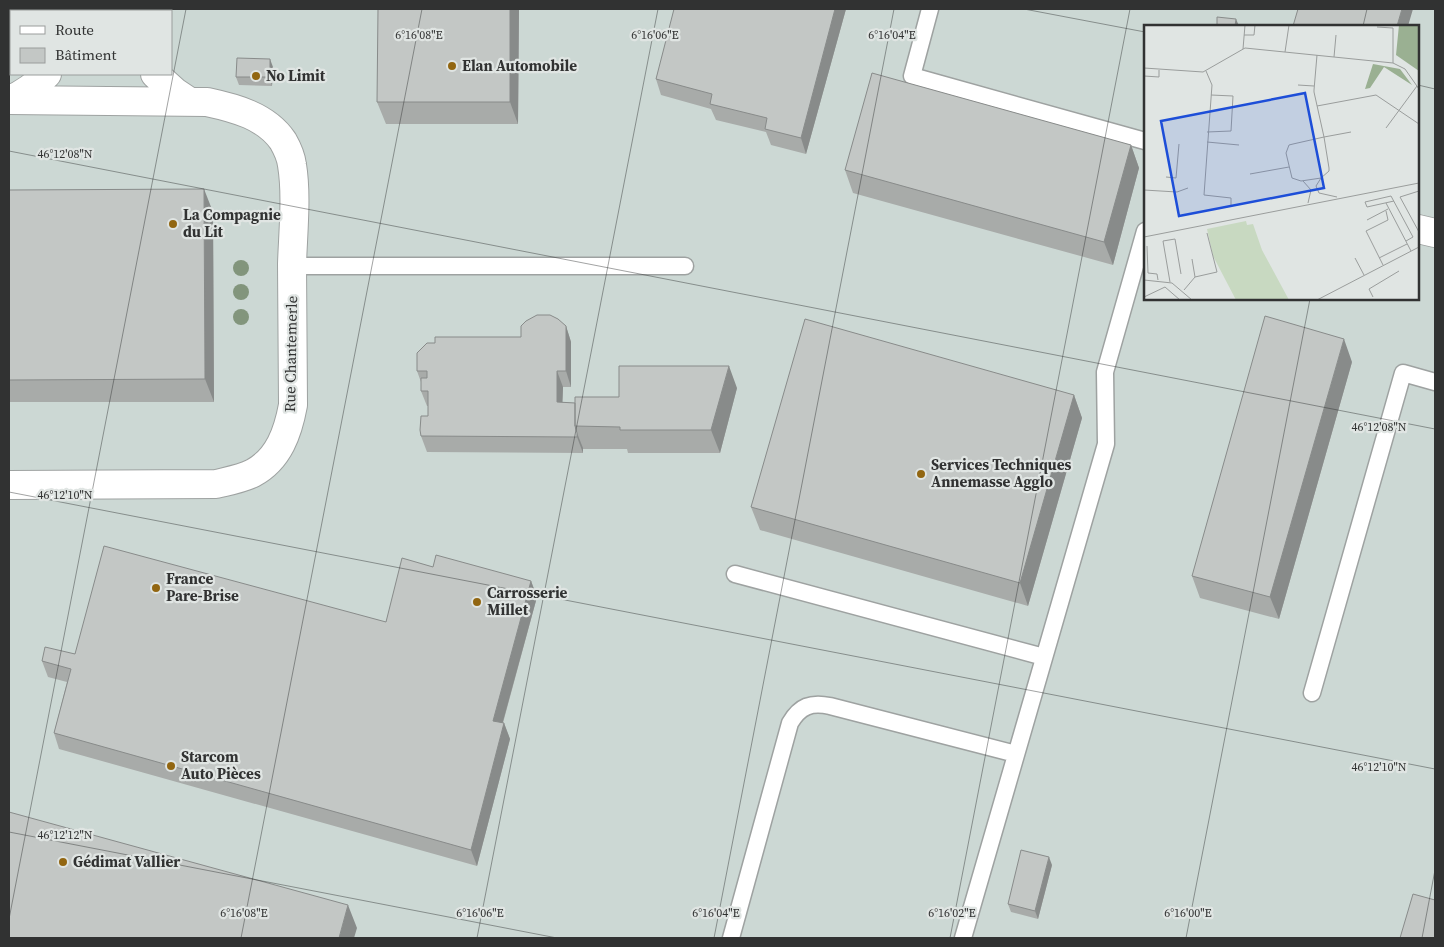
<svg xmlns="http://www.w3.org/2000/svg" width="1444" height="947" viewBox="0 0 1444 947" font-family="'Source Serif 4',serif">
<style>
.built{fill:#ccd8d4;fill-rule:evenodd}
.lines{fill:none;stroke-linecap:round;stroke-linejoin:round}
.lane-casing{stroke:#9ea2a1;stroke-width:19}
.street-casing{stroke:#9ea2a1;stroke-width:30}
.lane{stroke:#fff;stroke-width:16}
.street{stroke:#fff;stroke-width:28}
.tree{fill:#82957c}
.wall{fill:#a8aba9}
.shaded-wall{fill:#888b8a}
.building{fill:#c3c7c5;stroke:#888b8a}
.ticks{fill:none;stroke:#313232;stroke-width:1;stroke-opacity:0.45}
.poi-dot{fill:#926611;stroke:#e0e5e3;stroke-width:2}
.labels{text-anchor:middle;stroke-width:4.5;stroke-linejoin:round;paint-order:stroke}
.poi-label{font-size:15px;font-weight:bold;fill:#313232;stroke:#e0e5e3;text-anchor:start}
.street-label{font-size:15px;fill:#313232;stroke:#e0e5e3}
.inset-road{fill:none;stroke:#9a9d9c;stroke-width:1}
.view{fill:#1d4ed8;fill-opacity:0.15;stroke:#1d4ed8;stroke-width:2.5}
.inset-edge{fill:none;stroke:#313232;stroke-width:2.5}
.ticks-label{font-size:12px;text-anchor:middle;fill:#313232;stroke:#e0e5e3;stroke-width:4.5;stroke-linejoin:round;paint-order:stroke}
</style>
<rect width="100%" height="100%" fill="#e0e5e3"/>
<path class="built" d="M 9,9 L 1435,9 L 1435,938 L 9,938 ZM 11,11 L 171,11 L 171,74 L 11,74 ZM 1145,26 L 1418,26 L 1418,299 L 1145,299 Z"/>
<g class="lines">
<g class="lane-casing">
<path id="lane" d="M 930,9 L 912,76 L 1145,141
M 292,266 L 685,266
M 735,574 L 1044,657
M 1312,693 L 1403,373 L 1435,382
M 731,938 L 790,723 C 800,706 811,702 830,706 L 1016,754
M 963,938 L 1106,444 L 1105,372 L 1145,231"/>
</g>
<g class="street-casing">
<path id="street" d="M 69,9 L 70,11
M 126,9 L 126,11
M 155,74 L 175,92 L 190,102
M 9,100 L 207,102 C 235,108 266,116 283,141 C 287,148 291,157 292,165 C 297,195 293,233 292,264 C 292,311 293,358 293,405 C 288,432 279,459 253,473 C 241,479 228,481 216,484 L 9,485
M 10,100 C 25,93 36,85 47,74
M 1418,229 L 1435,233"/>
</g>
<use href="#lane" class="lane"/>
<use href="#street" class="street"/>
</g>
<g class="tree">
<circle cx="241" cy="268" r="8"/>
<circle cx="241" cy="292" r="8"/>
<circle cx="241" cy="317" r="8"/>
</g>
<path class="wall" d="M 519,9 L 518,124 L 386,124 L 377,102 Z
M 846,9 L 806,154 L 771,145 L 766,132 L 716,120 L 711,109 L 661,95 L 656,79 Z
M 273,67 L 272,86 L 239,85 L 236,77 Z
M 1131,145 L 1139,168 L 1113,265 L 853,193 L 845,170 Z
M 9,190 L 213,212 L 214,402 L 9,402 Z
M 566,326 L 571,342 L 571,387 L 563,387 L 562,402 L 575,403 L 619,397 L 737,388 L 720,453 L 628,453 L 627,449 L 583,449 L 583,448 L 583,453 L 427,452 L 421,436 L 428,416 L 428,406 L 427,406 L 421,391 L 421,382 L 417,371 L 521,337 Z
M 1352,362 L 1279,619 L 1200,598 L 1192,576 Z
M 1074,395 L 1082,418 L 1028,606 L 760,530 L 751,507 Z
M 433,567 L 531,581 L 537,597 L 503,723 L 504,723 L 510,739 L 477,866 L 59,749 L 54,733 L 67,682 L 48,677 L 42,661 L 75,654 L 386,622 Z
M 1052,865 L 1038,919 L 1011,912 L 1008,904 Z"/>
<path class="shaded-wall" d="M 510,9 L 519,9 L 518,124 L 510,102 Z
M 835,9 L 846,9 L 806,154 L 801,138 Z
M 1402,9 L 1413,9 L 1408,26 L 1397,26 Z
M 1236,19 L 1239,26 L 1235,26 Z
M 270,59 L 273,67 L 272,86 L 270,77 Z
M 1131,145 L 1139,168 L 1113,265 L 1104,242 Z
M 204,189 L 213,212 L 214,402 L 205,379 Z
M 566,326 L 571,342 L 571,387 L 566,371 Z
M 1344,339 L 1352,362 L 1279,619 L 1270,597 Z
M 729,366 L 737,388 L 720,453 L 711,430 Z
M 557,371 L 563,387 L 562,418 L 557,402 Z
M 1074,395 L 1082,418 L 1028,606 L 1020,583 Z
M 577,433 L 583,448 L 583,453 L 577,437 Z
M 531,581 L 537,597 L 499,736 L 493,721 Z
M 504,723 L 510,739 L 477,866 L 471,850 Z
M 1049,857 L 1052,865 L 1038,919 L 1035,911 Z
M 348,905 L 357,928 L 354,938 L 339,938 Z"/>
<path class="building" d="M 378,9 L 510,9 L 510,102 L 377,102 Z
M 674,9 L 835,9 L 801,138 L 765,129 L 767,118 L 710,104 L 712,94 L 656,79 Z
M 1298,9 L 1402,9 L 1397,26 L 1293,26 Z
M 1217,17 L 1236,19 L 1235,26 L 1217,26 Z
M 237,58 L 270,59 L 270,77 L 236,77 Z
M 872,73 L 1131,145 L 1104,242 L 845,170 Z
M 204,189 L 205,379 L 9,380 L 9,190 Z
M 537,315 L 550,315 L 558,319 L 566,326 L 566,371 L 557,371 L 557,402 L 575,403 L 575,426 L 577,433 L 577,437 L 421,436 L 420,430 L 421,416 L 428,416 L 428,391 L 421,391 L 421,378 L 427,378 L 427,371 L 417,371 L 417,353 L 427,343 L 435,343 L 435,337 L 521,337 L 521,326 L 526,321 Z
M 1265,316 L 1344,339 L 1270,597 L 1192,576 Z
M 805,319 L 1074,395 L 1020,583 L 751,507 Z
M 619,366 L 729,366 L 711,430 L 620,430 L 620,427 L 575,426 L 575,397 L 619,397 Z
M 104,546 L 386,622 L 402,558 L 433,567 L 436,555 L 531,581 L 493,721 L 504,723 L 471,850 L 54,733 L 71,669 L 42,661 L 45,647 L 75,654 Z
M 9,812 L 348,905 L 339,938 L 9,938 Z
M 1021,850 L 1049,857 L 1035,911 L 1008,904 Z
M 1413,894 L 1435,900 L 1435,938 L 1400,938 Z"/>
<path class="ticks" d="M 1024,9 L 1145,32M 1363,26 L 1367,9M 1418,85 L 1435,89M 9,151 L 1435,429M 9,492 L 1435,769M 9,832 L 557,938M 9,919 L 186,9M 241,938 L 422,9M 477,938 L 658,9M 714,938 L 894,9M 950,938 L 1130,9M 1186,938 L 1310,299M 1422,938 L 1435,870"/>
<g class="poi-dot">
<circle cx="452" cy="66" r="5"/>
<circle cx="256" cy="76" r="5"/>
<circle cx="173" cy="224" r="5"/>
<circle cx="921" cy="474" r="5"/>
<circle cx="156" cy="588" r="5"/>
<circle cx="477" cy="602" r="5"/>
<circle cx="171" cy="766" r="5"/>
<circle cx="63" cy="862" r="5"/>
</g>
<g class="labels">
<g class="poi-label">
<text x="462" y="71">Elan Automobile</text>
<text x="266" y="81">No Limit</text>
<text x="183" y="220">La Compagnie<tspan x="183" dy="17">du Lit</tspan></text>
<text x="931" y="470">Services Techniques<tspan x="931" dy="17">Annemasse Agglo</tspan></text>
<text x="166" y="584">France<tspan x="166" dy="17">Pare-Brise</tspan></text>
<text x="487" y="598">Carrosserie<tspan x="487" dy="17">Millet</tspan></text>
<text x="181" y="762">Starcom<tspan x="181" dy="17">Auto Pièces</tspan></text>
<text x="73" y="867">Gédimat Vallier</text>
</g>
<g class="street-label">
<text transform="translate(291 354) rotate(-89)" y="5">Rue Chantemerle</text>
</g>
</g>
<g transform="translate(1144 25)">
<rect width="275" height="275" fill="#e0e5e3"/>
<path d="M 102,196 L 103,200 L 109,199 L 118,225 L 145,275 L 92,275 L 69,231 L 63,204 Z" fill="#c8d9c1"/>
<path d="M 255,0 L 275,0 L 275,46 L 252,30 ZM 229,39 L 256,44 L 268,60 L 240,42 L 226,63 L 221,64 Z" fill="#9ab092"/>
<path class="inset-road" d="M 233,2 L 249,3 L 249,38M 100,10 L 110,10 L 111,0M 99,24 L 101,0M 141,27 L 145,0M 173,30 L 170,65 L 170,67 L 180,112 L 185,143 L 185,146 L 177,153 L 157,156 L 148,153 L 142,128 L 145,120 L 149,119 L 180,112 L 207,107M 190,32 L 192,10M 0,43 L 59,47 L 101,23 L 249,38 L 261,44 L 275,64M 62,46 L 68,60 L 60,170 L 87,173 L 87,180M 0,51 L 15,52 L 15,45M 154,60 L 170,61M 173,81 L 232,70 L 275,99M 242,103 L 273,61M 63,107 L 87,106 L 89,71 L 67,70M 63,117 L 95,120M 106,149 L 145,142M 22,152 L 32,153 L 35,119M 177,153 L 172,161 L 175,168 L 193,172M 159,156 L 167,165 L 164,178M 0,165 L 33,167 L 44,163M 275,166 L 256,172 L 275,207M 250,176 L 223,182 L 221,177 L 247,171 L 269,212 L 262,216M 242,178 L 267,226M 223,195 L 244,184M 0,212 L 275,158M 3,221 L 4,248 L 13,249 L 14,255M 211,233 L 220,250M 235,233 L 263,219M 239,240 L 222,206 L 244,195 L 242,186M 51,252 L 73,247 L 63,208M 0,255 L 28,258 L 48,275M 26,257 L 19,216 L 31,214 L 37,249M 40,265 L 51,252 L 48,234M 0,272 L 21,262 L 36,275M 229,272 L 225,264 L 255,246M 173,275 L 275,222"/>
<path class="view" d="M 161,68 L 180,163 L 35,191 L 17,96 Z"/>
<rect width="275" height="275" class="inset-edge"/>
</g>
<g class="ticks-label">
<text x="419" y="39">6°16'08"E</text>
<text x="655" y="39">6°16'06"E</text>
<text x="892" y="39">6°16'04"E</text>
<text x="65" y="158">46°12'08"N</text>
<text x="1379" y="431">46°12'08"N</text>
<text x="65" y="499">46°12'10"N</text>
<text x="1379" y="771">46°12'10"N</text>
<text x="65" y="839">46°12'12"N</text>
<text x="244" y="917">6°16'08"E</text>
<text x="480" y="917">6°16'06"E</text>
<text x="716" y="917">6°16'04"E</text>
<text x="952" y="917">6°16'02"E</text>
<text x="1188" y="917">6°16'00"E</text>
</g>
<rect width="1444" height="947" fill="none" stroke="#313232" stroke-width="20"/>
<rect x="10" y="10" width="162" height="65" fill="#e0e5e3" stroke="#9a9d9c"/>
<rect x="20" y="26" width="25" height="8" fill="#ffffff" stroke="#9a9d9c"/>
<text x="55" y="35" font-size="15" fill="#313232">Route</text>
<rect x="20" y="48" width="25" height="15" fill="#c3c7c5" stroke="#9a9d9c"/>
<text x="55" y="60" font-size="15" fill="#313232">Bâtiment</text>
</svg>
